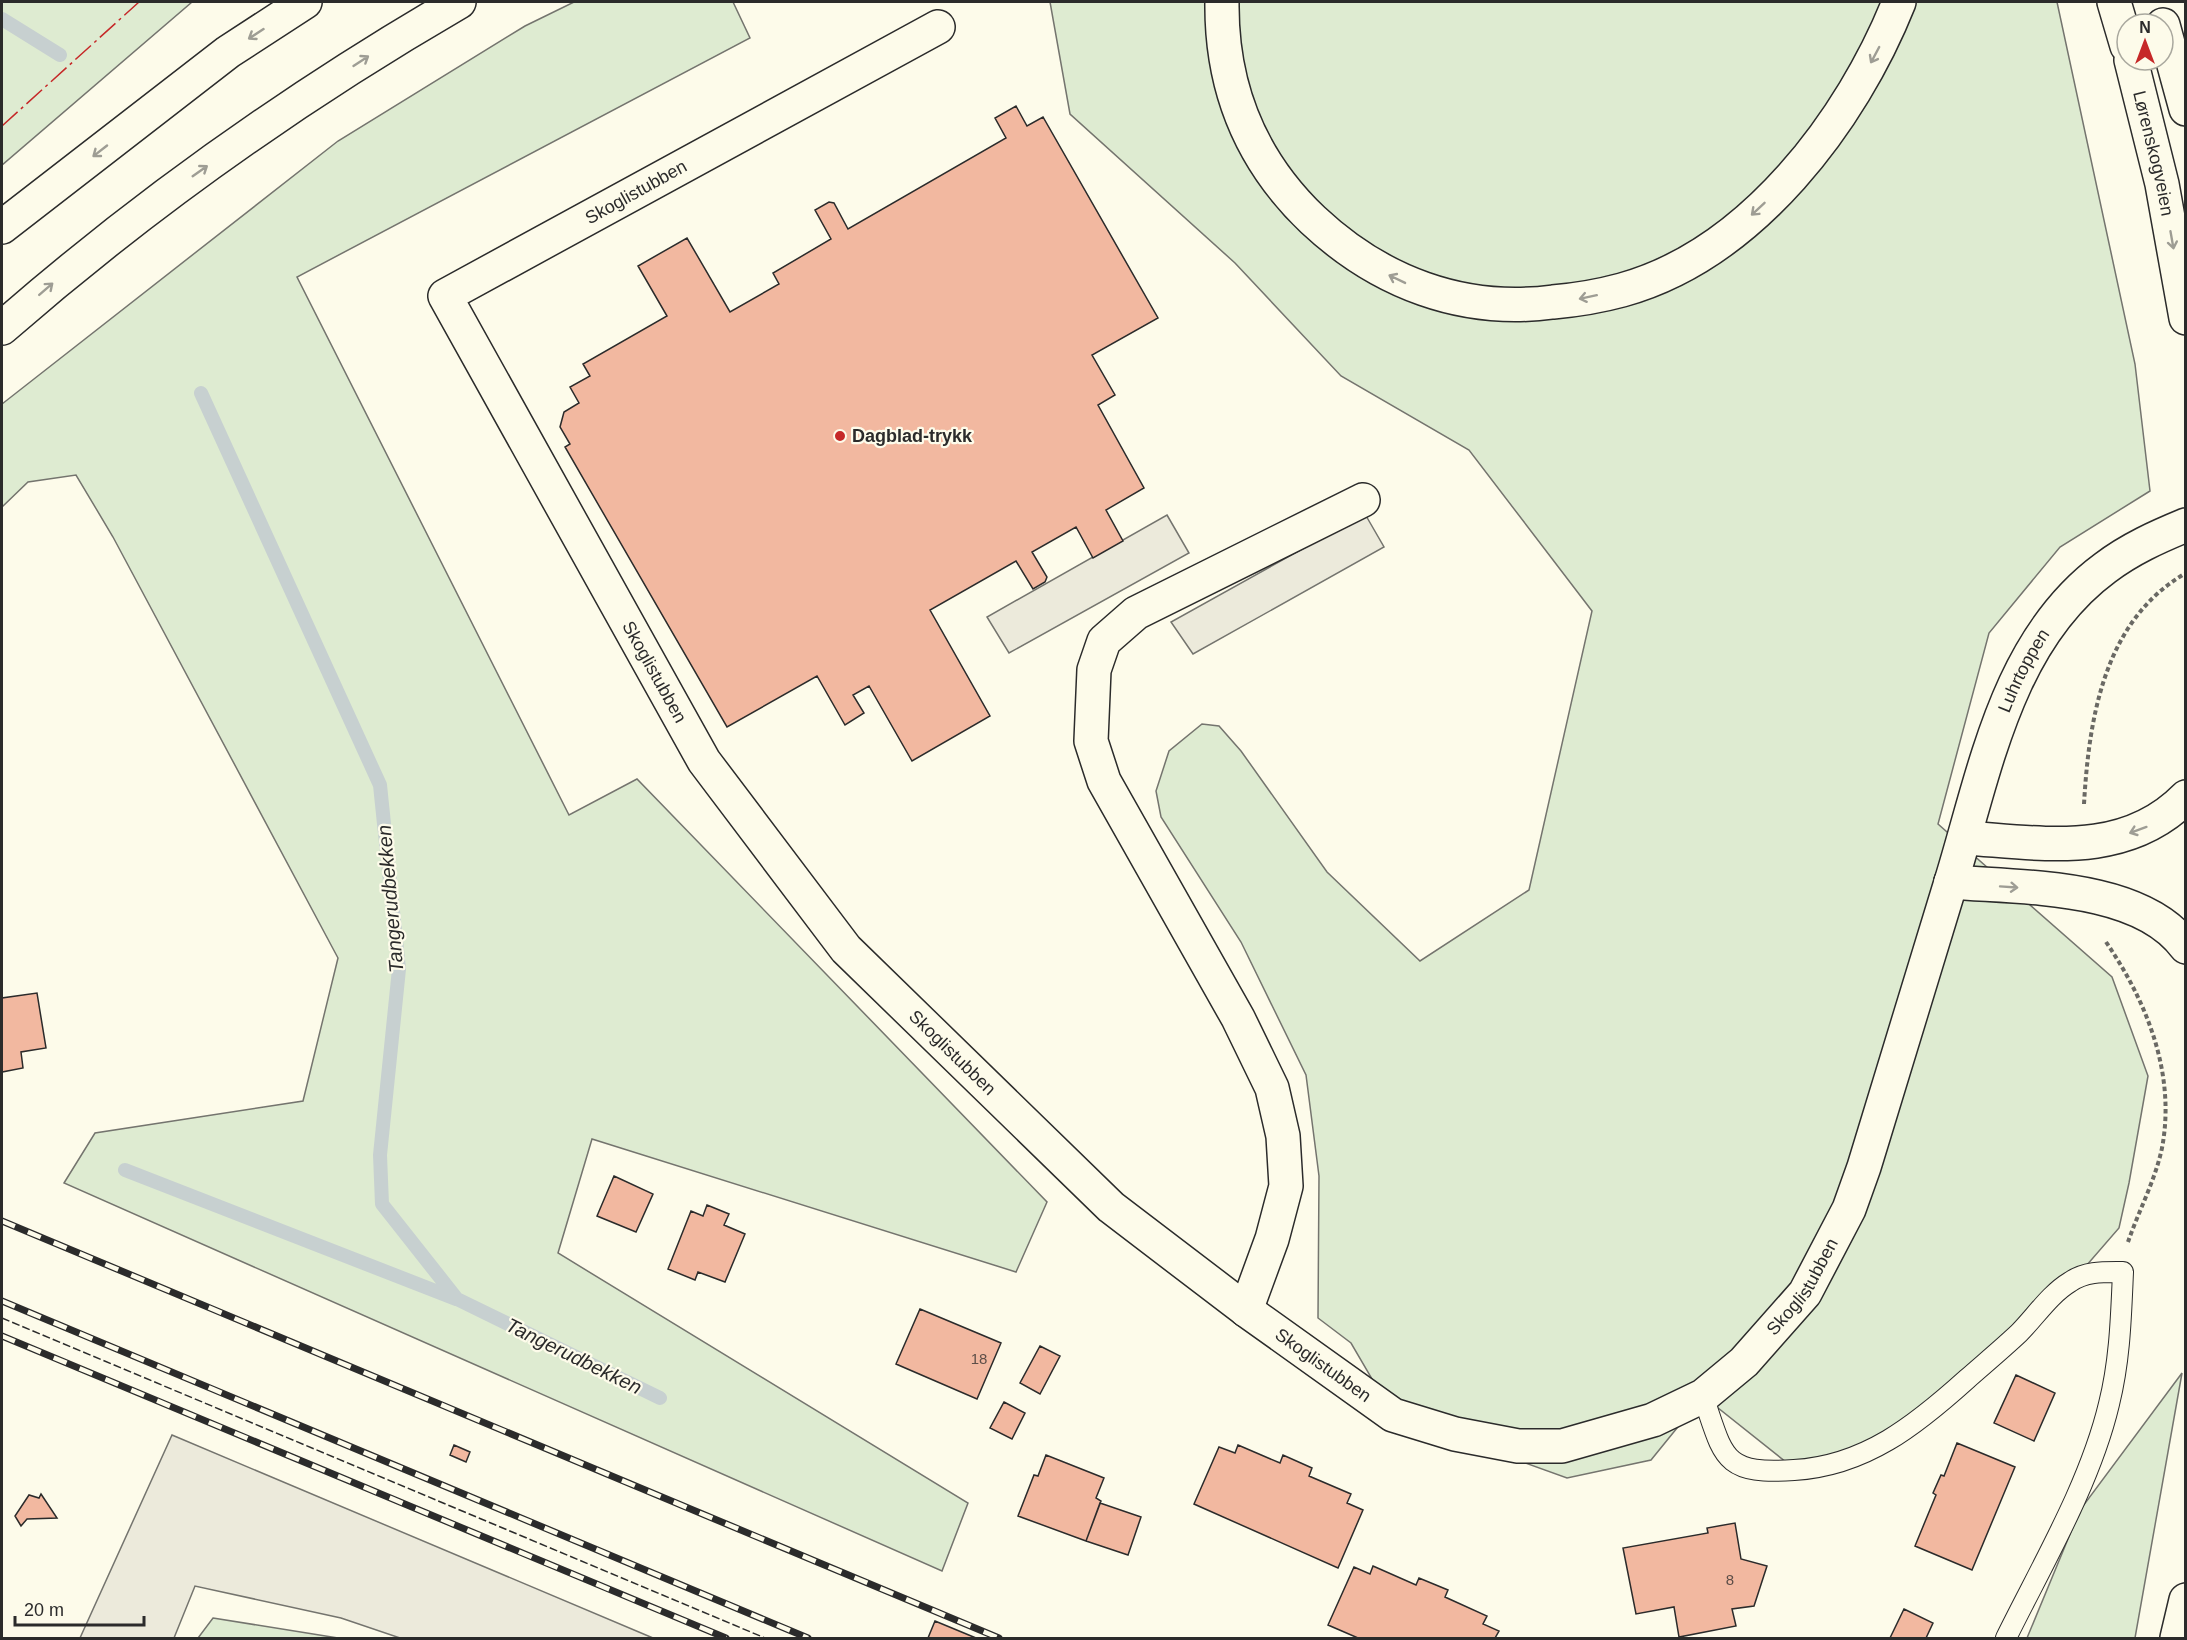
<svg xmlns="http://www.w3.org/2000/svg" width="2187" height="1640" viewBox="0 0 2187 1640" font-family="Helvetica,sans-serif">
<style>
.green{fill:#deebd1;stroke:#74746e;stroke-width:1.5}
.parking{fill:#eceadb;stroke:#74746e;stroke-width:1.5}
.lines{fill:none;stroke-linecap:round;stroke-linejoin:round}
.stream{stroke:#c7d0d0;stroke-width:14}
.building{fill:#f2b8a0;stroke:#2b2b2b;stroke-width:1.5}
.service-casing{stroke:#2b2b2b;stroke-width:22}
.minor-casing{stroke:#2b2b2b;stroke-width:36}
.tertiary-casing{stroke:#2b2b2b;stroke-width:36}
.trunk-casing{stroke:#2b2b2b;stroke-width:36}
.motorway-casing{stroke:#2b2b2b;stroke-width:36}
.path{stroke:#6a6964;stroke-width:4;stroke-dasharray:4.5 3;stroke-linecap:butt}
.service{stroke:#fdfbea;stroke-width:20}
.minor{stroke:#fdfbea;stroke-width:33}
.tertiary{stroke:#fdfbea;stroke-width:33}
.trunk{stroke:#fdfbea;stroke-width:33}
.motorway{stroke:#fdfbea;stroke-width:33}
.rail-casing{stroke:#2b2b2b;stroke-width:7}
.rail{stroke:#fdfbea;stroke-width:4.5;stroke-dasharray:14;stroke-linecap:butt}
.fence{stroke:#2b2b2b;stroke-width:1.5;stroke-dasharray:8 3;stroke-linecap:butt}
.power{stroke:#c62828;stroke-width:1.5;stroke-dasharray:21 4.5 3 4.5;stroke-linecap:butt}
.oneway{stroke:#9e9d94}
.poi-dot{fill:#c62828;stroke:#fdfbea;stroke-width:2}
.labels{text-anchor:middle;stroke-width:4.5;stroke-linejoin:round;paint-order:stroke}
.number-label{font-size:15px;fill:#5d4e48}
.street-label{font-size:18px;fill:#2b2b2b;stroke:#fdfbea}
.poi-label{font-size:18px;font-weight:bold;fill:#2b2b2b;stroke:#fdfbea;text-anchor:start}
.water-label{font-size:20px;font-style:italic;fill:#2b2b2b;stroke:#fdfbea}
</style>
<rect width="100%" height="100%" fill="#fdfbea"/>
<path class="green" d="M 2,2 L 192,2 L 2,165 Z
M 574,2 L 733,2 L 750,38 L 297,277 L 569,815 L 637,779 L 1047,1202 L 1016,1272 L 592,1139 L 558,1253 L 968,1503 L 942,1571 L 64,1183 L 95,1133 L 303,1101 L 338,958 L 113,537 L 76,475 L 28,482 L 2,507 L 2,404 L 338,141 L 525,26 Z
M 1050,2 L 2057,2 L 2135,364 L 2150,491 L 2060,547 L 1989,633 L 1938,824 L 2112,977 L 2148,1076 L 2129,1183 L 2119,1228 L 2053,1304 L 1882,1448 L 1796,1470 L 1703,1396 L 1651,1460 L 1567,1478 L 1393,1415 L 1351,1343 L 1318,1318 L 1319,1176 L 1306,1075 L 1241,942 L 1161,817 L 1156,791 L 1169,751 L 1202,724 L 1219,726 L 1241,751 L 1327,872 L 1420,961 L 1529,890 L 1592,611 L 1469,450 L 1341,376 L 1235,263 L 1070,114 Z
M 2182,1373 L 2135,1638 L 2027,1638 L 2080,1510 Z
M 213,1618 L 338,1638 L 198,1638 Z"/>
<path class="parking" d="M 1365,514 L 1384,547 L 1193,654 L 1171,622 Z
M 1167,515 L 1189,553 L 1009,653 L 987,617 Z
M 172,1435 L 653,1638 L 400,1638 L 341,1618 L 195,1586 L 174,1638 L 80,1638 Z"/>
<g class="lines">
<path class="stream" d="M 2,19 L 60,55
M 201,393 L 380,785 L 399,969 L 380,1155 L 382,1204 L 457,1299 L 660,1398
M 125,1170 L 456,1299"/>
</g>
<path class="building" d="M 1016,106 L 1027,126 L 1043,117 L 1158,318 L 1092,355 L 1115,395 L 1098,405 L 1144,488 L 1106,510 L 1123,541 L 1093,558 L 1076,527 L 1032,552 L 1047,577 L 1045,582 L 1033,589 L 1016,561 L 930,610 L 990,716 L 912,761 L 869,686 L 853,695 L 864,713 L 845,725 L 817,676 L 727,727 L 565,447 L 570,444 L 560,427 L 564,412 L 579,403 L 570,387 L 590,376 L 583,364 L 667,316 L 638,266 L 687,238 L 730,312 L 779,284 L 773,273 L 831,239 L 815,210 L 829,202 L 834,203 L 848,229 L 1006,138 L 995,118 Z
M 37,993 L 46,1048 L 21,1052 L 23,1068 L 2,1072 L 2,998 Z
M 614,1176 L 653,1194 L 636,1232 L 597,1216 Z
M 707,1205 L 729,1214 L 724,1225 L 745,1234 L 725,1282 L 698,1272 L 695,1280 L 668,1269 L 691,1211 L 703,1216 Z
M 920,1309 L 1001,1343 L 977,1399 L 896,1364 Z
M 1040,1346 L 1060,1356 L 1040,1394 L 1020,1383 Z
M 2016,1375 L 2055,1393 L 2034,1441 L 1994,1423 Z
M 1004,1402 L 1025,1413 L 1012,1439 L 990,1428 Z
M 1957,1443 L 2015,1467 L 1972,1570 L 1915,1546 L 1936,1495 L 1933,1493 L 1941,1475 L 1944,1476 Z
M 454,1445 L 470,1452 L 466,1462 L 450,1455 Z
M 1238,1445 L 1280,1463 L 1283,1455 L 1312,1468 L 1309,1476 L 1351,1494 L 1347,1503 L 1363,1510 L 1338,1568 L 1194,1504 L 1219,1447 L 1235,1453 Z
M 1046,1455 L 1104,1478 L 1096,1498 L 1101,1501 L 1086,1541 L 1018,1516 L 1034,1475 L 1038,1476 Z
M 41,1494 L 57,1518 L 27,1519 L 21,1526 L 15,1516 L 29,1495 L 39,1498 Z
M 1100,1503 L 1141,1517 L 1128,1555 L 1086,1541 Z
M 1735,1523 L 1741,1559 L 1767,1566 L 1754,1606 L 1732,1609 L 1736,1626 L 1679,1637 L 1674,1607 L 1636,1614 L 1623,1548 L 1708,1533 L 1707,1528 Z
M 1373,1566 L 1416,1585 L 1419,1578 L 1448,1590 L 1445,1597 L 1487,1616 L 1483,1624 L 1499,1631 L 1495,1638 L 1358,1638 L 1328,1625 L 1354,1567 L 1370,1574 Z
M 1904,1609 L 1933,1623 L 1926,1638 L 1890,1638 Z
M 935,1621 L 976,1638 L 928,1638 Z"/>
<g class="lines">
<g class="service-casing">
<path id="service" d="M 1703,1396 C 1724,1457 1722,1475 1794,1470 C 1865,1466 1916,1425 1967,1379 C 1984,1364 2002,1349 2019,1333 C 2035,1317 2050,1294 2070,1282 C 2086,1271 2104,1272 2123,1272 C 2121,1317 2120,1360 2109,1404 C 2090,1484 2042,1565 2006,1638"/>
</g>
<g class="minor-casing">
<g id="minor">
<path id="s1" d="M 938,27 L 445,296 L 704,761 L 846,949 L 1111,1207 L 1246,1310 L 1393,1415 L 1455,1434 L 1518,1446 L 1562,1446 L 1653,1420 L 1703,1396 L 1744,1362 L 1805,1293 L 1849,1209 L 1864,1167 L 1951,882"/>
<path d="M 1246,1310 L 1272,1239 L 1286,1186 L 1283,1136 L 1272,1088 L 1238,1018 L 1104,781 L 1091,741 L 1094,670 L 1104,641 L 1136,613 L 1363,500"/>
</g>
</g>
<g class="tertiary-casing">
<g id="tertiary">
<path id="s2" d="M 1951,882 C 1985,772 2006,641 2105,568 C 2130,549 2157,537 2186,525"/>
</g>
</g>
<g class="trunk-casing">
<g id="trunk">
<path d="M 2114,2 L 2127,46"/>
<path d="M 2163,25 L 2186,109"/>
<path id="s3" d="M 2131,60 L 2162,184 L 2186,318"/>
<path d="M 1965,838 C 2043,843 2125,859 2186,797"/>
<path d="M 1951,882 C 2022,888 2140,884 2186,947"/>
<path d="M 2177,1638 L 2186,1600"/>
</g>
</g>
<g class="motorway-casing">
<path id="motorway" d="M 1222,2 C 1221,87 1251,161 1313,220 C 1379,282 1462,314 1553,302 C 1576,300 1600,296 1622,290 C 1752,254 1852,120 1899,2
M 2,227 L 228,52 L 305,2
M 2,328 C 143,205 297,96 459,2"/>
</g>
<path class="path" d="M 2084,804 C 2089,718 2104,620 2186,573
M 2106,942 C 2147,1002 2176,1074 2162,1148 C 2155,1181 2139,1210 2128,1242"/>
<use href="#service" class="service"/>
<use href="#minor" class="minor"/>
<use href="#tertiary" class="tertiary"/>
<use href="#trunk" class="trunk"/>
<use href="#motorway" class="motorway"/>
<g class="rail-casing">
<path id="rail" d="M 2,1221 L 999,1638
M 2,1301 L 808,1638
M 2,1336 L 726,1638"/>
</g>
<use href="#rail" class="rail"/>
<path class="fence" d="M 2,1318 L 765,1638"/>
<path class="power" d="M 2,126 L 139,2"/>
</g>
<defs><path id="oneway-shaft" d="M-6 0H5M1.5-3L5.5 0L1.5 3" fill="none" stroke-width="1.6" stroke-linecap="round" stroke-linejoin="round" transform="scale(1.5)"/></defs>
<g class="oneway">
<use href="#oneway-shaft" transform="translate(256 34) rotate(147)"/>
<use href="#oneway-shaft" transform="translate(1875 55) rotate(118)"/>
<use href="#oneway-shaft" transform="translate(361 61) rotate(-33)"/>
<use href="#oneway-shaft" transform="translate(100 151) rotate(142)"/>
<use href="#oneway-shaft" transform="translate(200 171) rotate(-35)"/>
<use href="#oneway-shaft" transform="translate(1758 209) rotate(137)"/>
<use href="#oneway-shaft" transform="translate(2172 240) rotate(80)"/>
<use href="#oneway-shaft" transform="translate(1397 279) rotate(-154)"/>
<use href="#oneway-shaft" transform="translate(46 289) rotate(-41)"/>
<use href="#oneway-shaft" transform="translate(1588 297) rotate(168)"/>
<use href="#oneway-shaft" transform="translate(2138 830) rotate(160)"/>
<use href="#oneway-shaft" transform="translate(2009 887) rotate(4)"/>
</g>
<circle class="poi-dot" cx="840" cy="436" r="6"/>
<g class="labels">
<g class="number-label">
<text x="979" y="1364">18</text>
<text x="1730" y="1585">8</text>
</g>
<g class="street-label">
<text dy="6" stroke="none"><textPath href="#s3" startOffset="96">Lørenskogveien</textPath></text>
<text transform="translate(636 192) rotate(-29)" y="6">Skoglistubben</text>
<text dy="6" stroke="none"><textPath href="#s1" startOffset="992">Skoglistubben</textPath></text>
<text dy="6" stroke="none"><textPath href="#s2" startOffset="224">Luhrtoppen</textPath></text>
<text dy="6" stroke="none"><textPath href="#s1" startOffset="1478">Skoglistubben</textPath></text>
<text dy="6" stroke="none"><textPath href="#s1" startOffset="2522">Skoglistubben</textPath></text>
<text dy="6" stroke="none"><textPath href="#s1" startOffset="1964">Skoglistubben</textPath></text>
</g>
<g class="poi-label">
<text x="852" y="442">Dagblad-trykk</text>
</g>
<g class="water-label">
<text transform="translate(390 899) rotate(-95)" y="7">Tangerudbekken</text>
<text transform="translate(574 1356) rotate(26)" y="7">Tangerudbekken</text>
</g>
</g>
<rect width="2187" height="1640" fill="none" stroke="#2b2b2b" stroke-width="6"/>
<g transform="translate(2145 42)"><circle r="28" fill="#fdfbea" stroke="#a9a89e" stroke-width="1.5"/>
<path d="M0-4.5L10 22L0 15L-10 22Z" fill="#c62828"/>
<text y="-9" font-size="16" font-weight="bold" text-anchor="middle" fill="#2b2b2b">N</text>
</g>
<path d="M15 1616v9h129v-9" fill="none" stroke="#2b2b2b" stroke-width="3"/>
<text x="24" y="1616" font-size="18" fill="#2b2b2b" stroke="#fdfbea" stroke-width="4.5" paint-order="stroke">20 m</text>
</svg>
